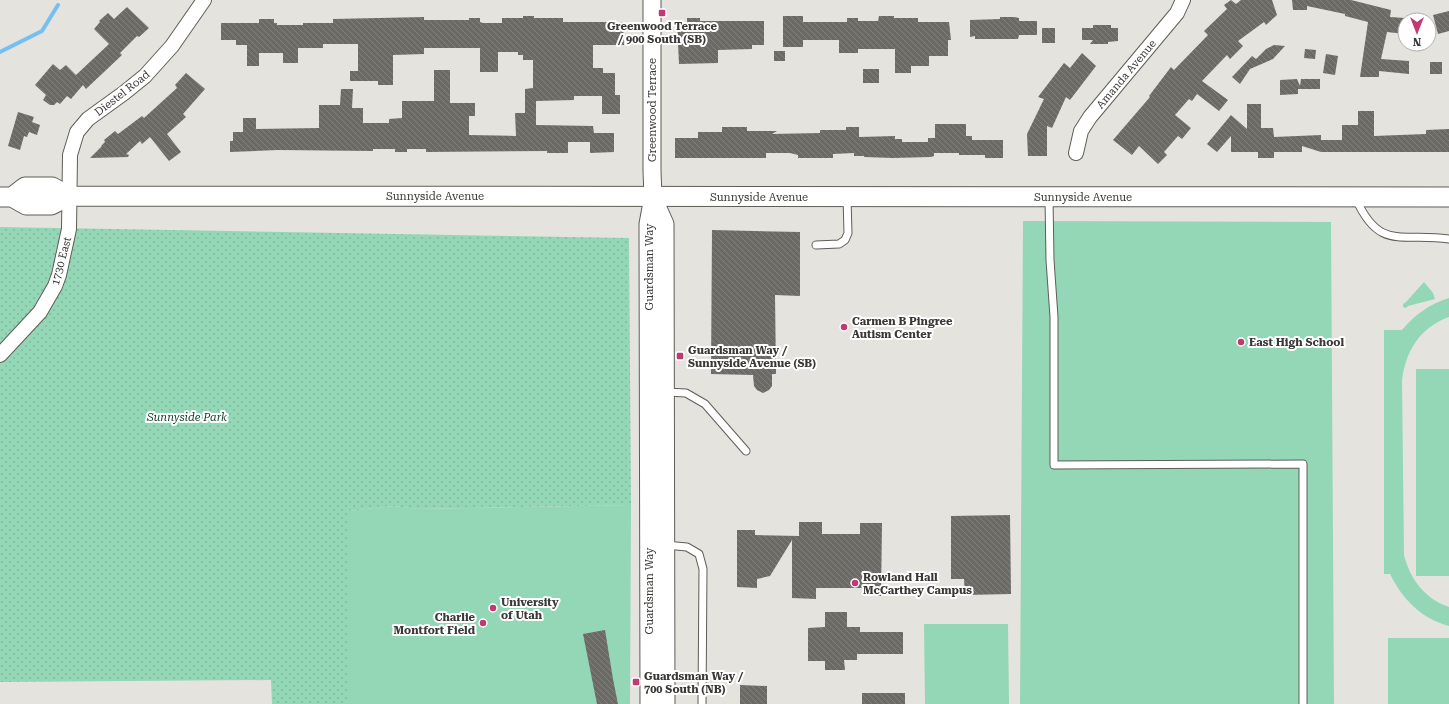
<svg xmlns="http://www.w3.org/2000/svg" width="1449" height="704" viewBox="0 0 1449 704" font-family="'Roboto Serif',serif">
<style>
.green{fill:#94d7b6}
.park{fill:url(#park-dots)}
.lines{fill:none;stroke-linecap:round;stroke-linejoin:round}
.stream{stroke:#76bff1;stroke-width:4}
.building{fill:url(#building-back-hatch)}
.service-casing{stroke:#5e5d57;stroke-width:9}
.minor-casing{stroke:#5e5d57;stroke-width:16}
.tertiary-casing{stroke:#5e5d57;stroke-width:19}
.secondary-casing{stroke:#5e5d57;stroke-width:21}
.service{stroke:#fff;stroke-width:7}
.minor{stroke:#fff;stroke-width:14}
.tertiary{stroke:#fff;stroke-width:17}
.secondary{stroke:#fff;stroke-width:19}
.poi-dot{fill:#c23871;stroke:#fff;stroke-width:1.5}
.labels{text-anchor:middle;stroke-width:4;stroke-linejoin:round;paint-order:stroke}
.poi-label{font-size:11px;font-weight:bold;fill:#393836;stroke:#fff;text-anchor:start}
.street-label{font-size:11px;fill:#393836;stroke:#fff}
.park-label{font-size:11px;font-style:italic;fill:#0a3d29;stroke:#fff}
</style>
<defs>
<pattern id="park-dots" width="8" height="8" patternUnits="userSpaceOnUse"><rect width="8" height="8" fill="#94d7b6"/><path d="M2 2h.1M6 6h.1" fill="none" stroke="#80b99d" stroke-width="1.8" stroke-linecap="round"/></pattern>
<pattern id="building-back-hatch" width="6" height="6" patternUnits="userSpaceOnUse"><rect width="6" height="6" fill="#6c6a64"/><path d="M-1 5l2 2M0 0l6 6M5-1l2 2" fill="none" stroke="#82807c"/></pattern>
</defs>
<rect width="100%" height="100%" fill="#e5e3dd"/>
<path class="green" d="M 1023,221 L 1331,222 L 1334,704 L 1020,704 Z
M 1424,282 L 1433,293 L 1435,299 L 1408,306 L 1406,308 L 1403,307 L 1403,304 L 1406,302 Z
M 1449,298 L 1449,317 C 1420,327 1405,352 1402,381 L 1404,555 C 1410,579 1425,599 1449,607 L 1449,626 C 1421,618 1403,600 1390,574 L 1384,574 L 1384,330 L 1402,330 C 1415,315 1429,304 1449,298 Z
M 1416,369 L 1449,369 L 1449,576 L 1416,576 Z
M 631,505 L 630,704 L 348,704 L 348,511 L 393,506 L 418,509 Z
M 924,624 L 1008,624 L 1009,704 L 925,704 Z
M 1388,638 L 1449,638 L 1449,704 L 1388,704 Z"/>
<path class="park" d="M 0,227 L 629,238 L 631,505 L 417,509 L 393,506 L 348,511 L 348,704 L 272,704 L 271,680 L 0,682 Z"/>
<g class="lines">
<path class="stream" d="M 0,52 L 42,31 L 58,5"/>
</g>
<path class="building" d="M 1231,0 L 1236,4 L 1241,0 L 1272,0 L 1277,15 L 1266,25 L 1264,22 L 1238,41 L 1243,46 L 1230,59 L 1227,55 L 1202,81 L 1228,100 L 1219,111 L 1197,94 L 1192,101 L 1189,99 L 1175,115 L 1191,128 L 1182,139 L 1178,136 L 1164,152 L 1167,155 L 1158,164 L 1139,146 L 1132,155 L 1113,140 L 1150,97 L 1149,96 L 1171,67 L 1174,70 L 1208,35 L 1204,31 L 1227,9 L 1224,5 Z
M 1292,0 L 1351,0 L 1391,10 L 1390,17 L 1405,18 L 1405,34 L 1387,32 L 1381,59 L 1409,61 L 1409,74 L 1379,71 L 1379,77 L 1360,77 L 1368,22 L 1345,16 L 1345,14 L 1307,6 L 1307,10 L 1293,10 Z
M 127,7 L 149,28 L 139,37 L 137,36 L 120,53 L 122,55 L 86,89 L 83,85 L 71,99 L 67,96 L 60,104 L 57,102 L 54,105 L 50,105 L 43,100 L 46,95 L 35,85 L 53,64 L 60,70 L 66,65 L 76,75 L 109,44 L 94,29 L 100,22 L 99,21 L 108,13 L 114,19 Z
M 1449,11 L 1449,31 L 1438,34 L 1433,15 Z
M 523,16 L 534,16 L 534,18 L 563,18 L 563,22 L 623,22 L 624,45 L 593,45 L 593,68 L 603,68 L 603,73 L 615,73 L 615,95 L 620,95 L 620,114 L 602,114 L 602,96 L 574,96 L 574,100 L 536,101 L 536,125 L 593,126 L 594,133 L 614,133 L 614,152 L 590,153 L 590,142 L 568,142 L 568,153 L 547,153 L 547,151 L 426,152 L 426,149 L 407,149 L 407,152 L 395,152 L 395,149 L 373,149 L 373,151 L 278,150 L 230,152 L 230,141 L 233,141 L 233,132 L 243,132 L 243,118 L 256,118 L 256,129 L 319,128 L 319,105 L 340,105 L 341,89 L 353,89 L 352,108 L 363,108 L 363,123 L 389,123 L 389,119 L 402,118 L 402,101 L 434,101 L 434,70 L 450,70 L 450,103 L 475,103 L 475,116 L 469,116 L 469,135 L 516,136 L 515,113 L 525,113 L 525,89 L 533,88 L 533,60 L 523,60 L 523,55 L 518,55 L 518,52 L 498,52 L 498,72 L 480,72 L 480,48 L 424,48 L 424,54 L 393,55 L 393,85 L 378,85 L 378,81 L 350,81 L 350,71 L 358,71 L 358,44 L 323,44 L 323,48 L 298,48 L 298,63 L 283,63 L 283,53 L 259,53 L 259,66 L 247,66 L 247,45 L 236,45 L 236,40 L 221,40 L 221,23 L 259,23 L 259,19 L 274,19 L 274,23 L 277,23 L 277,25 L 303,25 L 303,23 L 333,23 L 333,19 L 424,17 L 424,20 L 469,20 L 469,18 L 480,18 L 480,22 L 483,23 L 502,23 L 502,18 L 523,18 Z
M 783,16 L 803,16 L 803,22 L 847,22 L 847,18 L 858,18 L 858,21 L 878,21 L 879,16 L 894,16 L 894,18 L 918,18 L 918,22 L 949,22 L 951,40 L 948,40 L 948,56 L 929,56 L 929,66 L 911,66 L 911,73 L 895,73 L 895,49 L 858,49 L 858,53 L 839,53 L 839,40 L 803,40 L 803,47 L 783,47 Z
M 1000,17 L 1014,17 L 1019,18 L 1019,21 L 1037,21 L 1037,35 L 1019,35 L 1018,39 L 975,39 L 975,36 L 970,37 L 970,20 L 1000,19 Z
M 687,18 L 700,18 L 700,21 L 764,21 L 764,45 L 752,45 L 752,49 L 718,50 L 718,63 L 679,64 L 677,23 L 687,23 Z
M 1093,25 L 1111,25 L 1111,28 L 1118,28 L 1118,41 L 1108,42 L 1108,44 L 1090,44 L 1093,40 L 1082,40 L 1082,28 L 1093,28 Z
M 1042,28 L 1055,28 L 1055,43 L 1042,43 Z
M 1274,45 L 1285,46 L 1273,59 L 1250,69 L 1240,84 L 1232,77 L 1252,56 L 1256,59 L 1266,49 Z
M 1305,49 L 1316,50 L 1315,59 L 1304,58 Z
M 774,51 L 785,51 L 785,61 L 774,61 Z
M 1082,53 L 1096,66 L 1070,100 L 1066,97 L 1052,128 L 1047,126 L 1047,156 L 1028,156 L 1027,134 L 1044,99 L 1038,97 L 1064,63 L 1070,68 Z
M 1326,54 L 1338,56 L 1335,75 L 1323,73 Z
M 1430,62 L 1442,62 L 1442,74 L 1430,74 Z
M 863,69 L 879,69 L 879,83 L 863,83 Z
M 186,73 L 205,89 L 183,114 L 186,117 L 167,134 L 181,152 L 169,161 L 150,137 L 142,144 L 140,141 L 126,154 L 129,155 L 128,157 L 90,158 L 102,146 L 101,146 L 105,142 L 104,140 L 115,131 L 118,134 L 142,116 L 144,118 L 177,88 L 175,85 Z
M 1297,79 L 1300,86 L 1301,79 L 1320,79 L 1320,89 L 1298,89 L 1298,94 L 1280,95 L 1280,80 Z
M 1247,104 L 1261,104 L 1261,128 L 1273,128 L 1274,137 L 1321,135 L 1321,140 L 1342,140 L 1342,125 L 1358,125 L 1358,111 L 1374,111 L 1374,136 L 1426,134 L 1426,130 L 1449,129 L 1449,152 L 1321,152 L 1302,146 L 1302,152 L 1274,152 L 1274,158 L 1258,158 L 1258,152 L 1231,152 L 1231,136 L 1217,152 L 1207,144 L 1231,115 L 1247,129 Z
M 18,112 L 34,117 L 32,122 L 40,125 L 37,135 L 29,132 L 27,137 L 24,136 L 20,150 L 8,146 Z
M 935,124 L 966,124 L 966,136 L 972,136 L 972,140 L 1003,140 L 1003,158 L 985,158 L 985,155 L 959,155 L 959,153 L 934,153 L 934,156 L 931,157 L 893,158 L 864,157 L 864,156 L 854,156 L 854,153 L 833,154 L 833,158 L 798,158 L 798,155 L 790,153 L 766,153 L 766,158 L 675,158 L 675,138 L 698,138 L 698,132 L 722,132 L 722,127 L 747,127 L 747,131 L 777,131 L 772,134 L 820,133 L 820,130 L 846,130 L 846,127 L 859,127 L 859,137 L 895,136 L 895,139 L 902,139 L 902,142 L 928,142 L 928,138 L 935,138 Z
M 712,230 L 800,232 L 800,296 L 775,295 L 776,374 L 772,374 L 772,386 L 769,390 L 763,393 L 757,390 L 754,386 L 753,375 L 711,374 Z
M 1010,515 L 1011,594 L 965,595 L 964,579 L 951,579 L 951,516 Z
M 799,522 L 822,522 L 822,534 L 860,534 L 860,523 L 882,523 L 881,596 L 862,596 L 862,588 L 816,588 L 816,599 L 792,598 L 792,540 L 770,576 L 757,579 L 757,588 L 737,587 L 737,530 L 755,530 L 755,535 L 799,536 Z
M 825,612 L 847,612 L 847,627 L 860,627 L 860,632 L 903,632 L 903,654 L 857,654 L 857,660 L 844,660 L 845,670 L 825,670 L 825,661 L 808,661 L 808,628 L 825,627 Z
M 605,630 L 613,679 L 618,704 L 597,704 L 583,634 Z
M 740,685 L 767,686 L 767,704 L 740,704 Z
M 862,693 L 905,693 L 905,704 L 862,704 Z"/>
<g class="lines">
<g class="service-casing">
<path id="service" d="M 1049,198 L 1050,260 L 1054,317 L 1054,465 L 1303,464 L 1303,704
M 1356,199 C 1380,252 1402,232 1449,239
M 816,245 L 839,244 L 845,240 L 848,233 L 847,197
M 666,392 L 686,393 L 705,404 L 746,451
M 665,545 L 687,547 L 699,554 L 703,569 L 702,704"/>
</g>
<g class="minor-casing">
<path id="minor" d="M 1076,153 L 1081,131 L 1090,117 L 1177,13 L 1183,0
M 0,355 L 40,312 L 55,286 L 59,275 L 69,229 L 70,155 L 77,132 L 88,119 L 124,93 L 145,76 L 172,46 L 204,0"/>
</g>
<g class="tertiary-casing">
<path id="tertiary" d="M 653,197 L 665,224 L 666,704
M 649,704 L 648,224 L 653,197 L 652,171 L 652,0"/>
</g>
<g class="secondary-casing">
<path id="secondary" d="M 0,197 L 12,197 L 26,205 L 51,205 L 69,196 L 1449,197
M 12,197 L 25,187 L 52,187 L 69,196"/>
</g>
<use href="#service" class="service"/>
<use href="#minor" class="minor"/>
<use href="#tertiary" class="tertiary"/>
<use href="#secondary" class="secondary"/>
</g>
<g class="poi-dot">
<rect x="658" y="9" width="8" height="8" rx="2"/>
<circle cx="844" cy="327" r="4"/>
<circle cx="1241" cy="342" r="4"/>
<rect x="676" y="352" width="8" height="8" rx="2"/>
<circle cx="855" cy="583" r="4"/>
<circle cx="493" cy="608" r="4"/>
<circle cx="483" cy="623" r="4"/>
<rect x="632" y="678" width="8" height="8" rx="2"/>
</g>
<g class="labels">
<g class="poi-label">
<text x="662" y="30" text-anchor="middle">Greenwood Terrace<tspan x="662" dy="13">/ 900 South (SB)</tspan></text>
<text x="852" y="325">Carmen B Pingree<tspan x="852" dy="13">Autism Center</tspan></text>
<text x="1249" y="346">East High School</text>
<text x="688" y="354">Guardsman Way /<tspan x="688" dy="13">Sunnyside Avenue (SB)</tspan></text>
<text x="863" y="581">Rowland Hall<tspan x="863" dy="13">McCarthey Campus</tspan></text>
<text x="501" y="606">University<tspan x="501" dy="13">of Utah</tspan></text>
<text x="475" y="621" text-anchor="end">Charlie<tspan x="475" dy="13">Montfort Field</tspan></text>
<text x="644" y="680">Guardsman Way /<tspan x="644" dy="13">700 South (NB)</tspan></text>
</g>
<g class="street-label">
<text transform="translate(1126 74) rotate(-50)" y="4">Amanda Avenue</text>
<text transform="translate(122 93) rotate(-38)" y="4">Diestel Road</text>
<text transform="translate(652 110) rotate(-90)" y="4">Greenwood Terrace</text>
<text x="435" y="200">Sunnyside Avenue</text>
<text x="759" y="201">Sunnyside Avenue</text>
<text x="1083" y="201">Sunnyside Avenue</text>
<text transform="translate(61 261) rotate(-75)" y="4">1730 East</text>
<text transform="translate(649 267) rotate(-90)" y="4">Guardsman Way</text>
<text transform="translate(649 591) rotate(-90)" y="4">Guardsman Way</text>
</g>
<g class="park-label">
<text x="187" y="421">Sunnyside Park</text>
</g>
</g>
<g transform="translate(1417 32) rotate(180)"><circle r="19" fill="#ffffff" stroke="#b0afaf"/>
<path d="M0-3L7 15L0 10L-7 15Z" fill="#c23871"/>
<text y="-6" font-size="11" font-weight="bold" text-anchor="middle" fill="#393836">N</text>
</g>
</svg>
